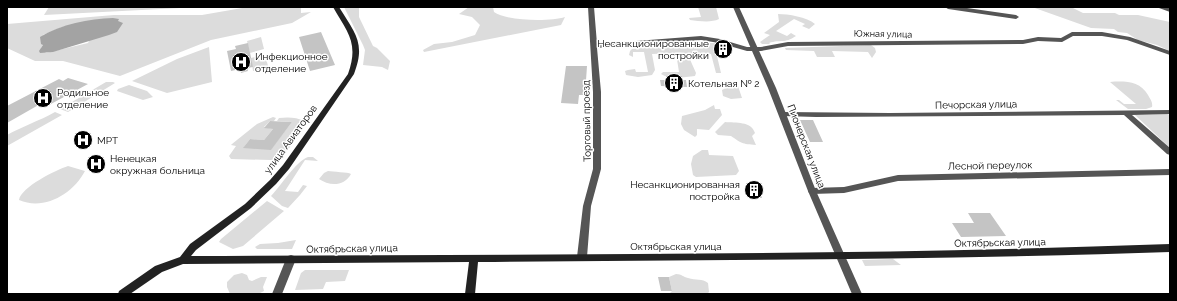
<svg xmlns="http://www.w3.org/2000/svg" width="1177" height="301" viewBox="0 0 1177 301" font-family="Raleway,sans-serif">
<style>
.green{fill:#dcdcdc;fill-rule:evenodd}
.water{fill:#a3a3a3}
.building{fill:#c4c4c4}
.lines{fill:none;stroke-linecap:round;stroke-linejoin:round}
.minor{fill:#555;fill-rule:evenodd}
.tertiary{fill:#555;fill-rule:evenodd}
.secondary{fill:#222;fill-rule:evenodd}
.labels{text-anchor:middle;stroke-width:3;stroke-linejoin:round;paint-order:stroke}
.far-street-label{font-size:9px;fill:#000;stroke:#fff}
.poi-label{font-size:10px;fill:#000;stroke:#fff;text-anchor:start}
.street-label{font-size:10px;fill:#000;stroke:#fff}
</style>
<rect width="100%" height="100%" fill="#fff"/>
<path class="green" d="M 49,7 L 200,7 L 44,15 Z
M 248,7 L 301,7 L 301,13 L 311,12 L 292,23 L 211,40 L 120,76 L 63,61 L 35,61 L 7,48 L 7,24 L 114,15 L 202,15 ZM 101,19 L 88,43 L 46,53 L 41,48 L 43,45 L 43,35 L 62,27 Z
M 344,7 L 359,7 L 359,17 L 373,46 L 377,48 L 390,61 L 388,70 L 382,67 L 363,65 L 365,50 L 363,45 Z
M 469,7 L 493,7 L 494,12 C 506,21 550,22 565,17 L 561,25 L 424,52 L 423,50 L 434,44 L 452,42 L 475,35 L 480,25 L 472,17 L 459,14 Z
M 698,7 L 716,7 L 719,19 C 711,23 699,21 690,20 L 689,18 L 701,17 Z
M 1032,7 L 1071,7 L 1083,13 L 1115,13 L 1119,15 L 1138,15 L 1170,22 L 1170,51 L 1157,45 L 1138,40 L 1127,33 L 1118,32 L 1114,29 L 1091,28 Z
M 778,14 C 788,14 807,17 815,24 L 809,29 L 802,26 L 805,24 L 794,19 L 776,31 L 787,36 L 791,33 L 796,36 C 784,44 781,39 769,43 L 770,44 L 762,44 L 760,42 L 770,35 L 764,33 L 779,22 Z
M 261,37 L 264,49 L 250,53 L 247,41 Z
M 712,43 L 721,43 L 727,47 L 725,52 L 717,56 L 721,73 L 716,73 L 711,54 L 691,54 L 688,55 L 696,73 L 695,76 C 685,77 670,80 661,74 L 663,72 L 679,72 L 676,53 L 652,54 L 655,70 L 652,75 L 638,77 L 626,75 L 625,71 L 628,70 L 635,69 L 636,72 L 648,72 L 644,52 L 633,52 L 633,57 L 629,55 L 630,51 L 632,49 L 672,44 Z
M 871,45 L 875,48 L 876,52 L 872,58 L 868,52 L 832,51 L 835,57 L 817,57 L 814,51 L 786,50 L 785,48 Z
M 209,47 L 212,82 L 167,93 L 132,81 L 177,59 Z
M 263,55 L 264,58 L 266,58 L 268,66 L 264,69 L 253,71 L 251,58 Z
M 106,82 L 113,82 L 115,83 L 68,112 L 60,109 Z
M 1110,82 C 1125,81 1140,81 1148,95 C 1150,99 1153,102 1152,107 L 1146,109 L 1128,109 L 1116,100 L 1119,100 L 1124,104 L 1136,104 Z
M 129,85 L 147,91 L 153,97 L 143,100 L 117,91 L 118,89 Z
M 730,86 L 738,86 L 742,98 L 731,99 L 723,96 L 722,90 Z
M 714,105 L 715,109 L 720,109 L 722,115 L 709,130 L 697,129 L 697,135 L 695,137 L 684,130 L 681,124 L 682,116 L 705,110 Z
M 55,112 L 62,115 L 7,146 L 7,135 C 23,126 39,121 55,112 Z
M 1167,114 L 1170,115 L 1170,148 L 1135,115 Z
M 273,117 L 276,118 L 274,121 L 270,121 L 264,127 L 273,129 L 264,140 L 250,139 L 244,147 L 271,149 L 292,122 L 277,121 L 279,118 C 287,117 297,117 304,121 L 305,125 L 283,157 L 271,160 L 231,159 L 229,156 L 236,146 L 231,145 L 232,144 L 257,124 Z
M 725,122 C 736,123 751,121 755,133 L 752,136 L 756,145 C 742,144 741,143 731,136 L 718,135 L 715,132 Z
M 702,150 L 708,150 L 709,155 L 733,156 L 739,171 L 736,175 L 696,177 L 693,175 L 691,164 L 693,156 Z
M 308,157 L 313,157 L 318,161 L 305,160 L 285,191 L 298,192 L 303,185 L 307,186 L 300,195 L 288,208 L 282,206 L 271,196 C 281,186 296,161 308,157 Z
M 68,166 L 85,171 C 73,194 44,211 19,200 C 21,187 56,170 68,166 Z
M 328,171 C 333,172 348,172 351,174 C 344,187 329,186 319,179 L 324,173 Z
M 267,201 L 284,211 L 243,246 L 233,249 L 219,242 L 221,239 Z
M 296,240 L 292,249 L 257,249 L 255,247 L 260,244 L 278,243 Z
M 893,259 L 901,265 L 865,266 L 862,260 Z
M 305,270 L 349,270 L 345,281 L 326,282 L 323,289 L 295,290 L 301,273 Z
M 242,273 L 247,275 L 249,280 L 252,281 L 261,277 L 267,277 L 263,287 L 264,291 L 258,294 L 230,294 L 227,287 L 227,282 L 234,275 Z
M 676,274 C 682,274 683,277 688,278 C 696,281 702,278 708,283 L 709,292 L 707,294 L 669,294 L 672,291 L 669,277 Z"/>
<path class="water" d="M 113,18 L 119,19 L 118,21 L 123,23 L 117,32 L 109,35 L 53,52 L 40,53 L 39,51 L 43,45 L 41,44 L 40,37 C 61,24 89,19 113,18 Z"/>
<path class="building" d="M 321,32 L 335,65 L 310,71 L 299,37 Z
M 248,43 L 253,67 L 247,68 L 248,71 L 241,73 L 240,69 L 231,71 L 227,51 L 236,49 L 235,46 Z
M 566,66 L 587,66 L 585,95 L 579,95 L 578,104 L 561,103 Z
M 68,78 L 88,84 L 49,105 L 42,103 L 7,123 L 7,106 L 59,79 L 63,81 Z
M 660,80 L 686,80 L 687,87 L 661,86 Z
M 800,120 L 813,120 L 823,142 L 810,142 Z
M 270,121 L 292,122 L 271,150 L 243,148 L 250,139 L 264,140 L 273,129 L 264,128 Z
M 747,183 L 757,183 L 762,198 L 751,198 Z
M 968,213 L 990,213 L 1006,236 L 961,237 L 952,223 L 974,223 Z
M 658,277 L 669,277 L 672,291 L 661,291 Z"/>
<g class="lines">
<path class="minor" d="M 588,7 L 594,7 L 597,44 L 701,36 L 720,39 L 747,47 L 761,47 L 788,42 L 1023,40 L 1038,37 L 1061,38 L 1072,32 L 1102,32 L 1130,37 L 1170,51 L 1170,55 L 1127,40 L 1102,36 L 1073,36 L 1062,42 L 1038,41 L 1023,44 L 788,46 L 761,51 L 747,51 L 719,43 L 701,40 L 597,48 L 601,92 L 601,169 L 591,206 L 587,257 L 585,260 L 582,261 L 579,260 L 577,257 L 583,206 L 593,169 L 593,92 Z
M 945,7 L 960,7 L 1016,15 L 1019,17 L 1016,19 L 948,9 Z
M 1158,7 L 1170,8 L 1170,12 L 1159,8 Z
M 1170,110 L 1170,114 L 1132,115 L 1170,148 L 1170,155 L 1167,154 L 1124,115 L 816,117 L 783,116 L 779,114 L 783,112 L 890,113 Z
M 1170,169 L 1170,175 L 898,181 L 844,193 L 812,194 L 809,193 L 808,191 L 809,189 L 812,188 L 844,187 L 898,175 Z"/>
<path class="tertiary" d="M 733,7 L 739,7 L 776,88 L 816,191 L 862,294 L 852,294 L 808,191 L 768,88 Z
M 291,255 L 294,256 L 296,259 L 282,294 L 272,294 L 286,259 L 288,256 Z"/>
<path class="secondary" d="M 333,7 L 339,7 C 355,33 366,43 354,74 L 289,169 L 276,184 L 251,208 L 196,250 L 191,256 C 517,254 844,256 1170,244 L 1170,252 C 940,260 709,260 478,262 L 475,294 L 465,294 L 469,262 L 183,264 L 162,272 L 130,294 L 118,294 L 119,291 L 155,266 L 180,257 L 190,244 L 245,204 L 270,180 L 283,165 L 348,74 C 359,43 348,33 333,7 Z"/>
</g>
<defs>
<g id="building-disc" transform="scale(1)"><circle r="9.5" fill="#000" stroke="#fff"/><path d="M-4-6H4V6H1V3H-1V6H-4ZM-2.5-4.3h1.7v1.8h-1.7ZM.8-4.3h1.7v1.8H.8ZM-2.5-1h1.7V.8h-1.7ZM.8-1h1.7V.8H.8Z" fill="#fff"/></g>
<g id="hospital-disc" transform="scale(1)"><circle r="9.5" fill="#000" stroke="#fff"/><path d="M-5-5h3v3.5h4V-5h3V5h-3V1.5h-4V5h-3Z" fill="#fff"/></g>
</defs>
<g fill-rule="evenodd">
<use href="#building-disc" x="723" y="49"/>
<use href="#hospital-disc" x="241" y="62"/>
<use href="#building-disc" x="674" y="83"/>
<use href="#hospital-disc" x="43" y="98"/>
<use href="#hospital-disc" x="83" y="140"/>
<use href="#hospital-disc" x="96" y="164"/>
<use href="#building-disc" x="754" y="190"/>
</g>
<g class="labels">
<g class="far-street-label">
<text transform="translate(883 34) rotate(1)" y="3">Южная улица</text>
</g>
<g class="poi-label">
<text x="709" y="47" text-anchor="end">Несанкционированные<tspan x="709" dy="12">постройки</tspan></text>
<text x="255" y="60">Инфекционное<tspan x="255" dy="12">отделение</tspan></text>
<text x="688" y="87">Котельная № 2</text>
<text x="57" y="96">Родильное<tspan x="57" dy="12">отделение</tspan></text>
<text x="97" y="144">МРТ</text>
<text x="110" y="162">Ненецкая<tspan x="110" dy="12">окружная больница</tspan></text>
<text x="740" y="188" text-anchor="end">Несанкционированная<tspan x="740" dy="12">постройка</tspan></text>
</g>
<g class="street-label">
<text transform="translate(976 104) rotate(-1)" y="4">Печорская улица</text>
<text transform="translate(586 121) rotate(-91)" y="4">Торговый проезд</text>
<text transform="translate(290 139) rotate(-54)" y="4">улица Авиаторов</text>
<text transform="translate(807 146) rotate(69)" y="4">Пионерская улица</text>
<text transform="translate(990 165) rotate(-1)" y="4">Лесной переулок</text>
<text transform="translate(1000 242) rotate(-1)" y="4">Октябрьская улица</text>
<text x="676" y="250">Октябрьская улица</text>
<text transform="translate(352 248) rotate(-1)" y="4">Октябрьская улица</text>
</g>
</g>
<rect width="1177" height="301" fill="none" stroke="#000000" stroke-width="16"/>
</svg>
